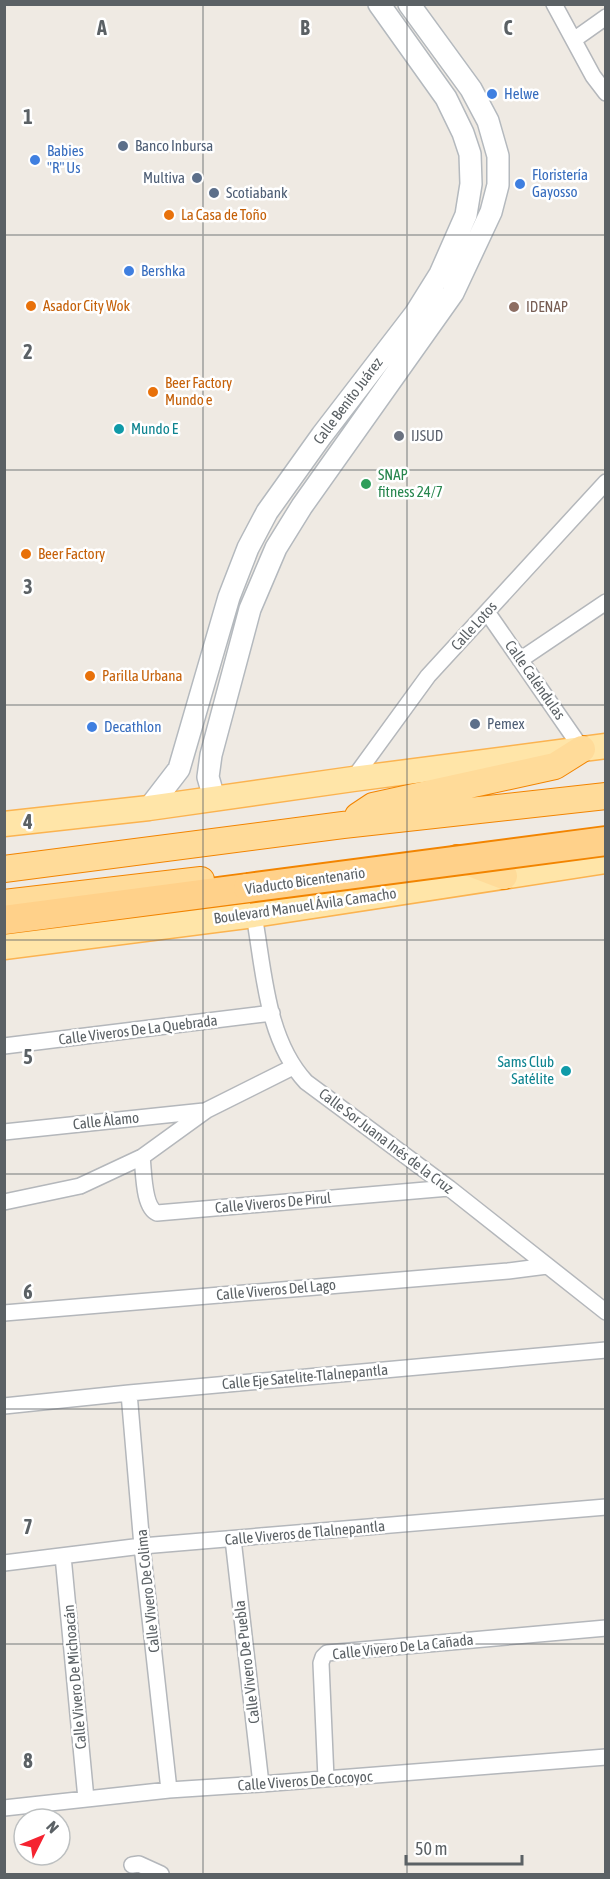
<svg xmlns="http://www.w3.org/2000/svg" width="610" height="1879" viewBox="0 0 610 1879" font-family="'Asap Condensed',sans-serif">
<style>
.lines{fill:none;stroke-linecap:round;stroke-linejoin:round}
.minor-casing{stroke:#b4b7bb;stroke-width:18}
.secondary-casing{stroke:#b4b9be;stroke-width:24}
.primary-casing{stroke:#fbb350;stroke-width:27}
.trunk-casing{stroke:#f28400;stroke-width:28}
.motorway-casing{stroke:#f28400;stroke-width:32}
.minor{stroke:#fff;stroke-width:15}
.secondary{stroke:#fff;stroke-width:21}
.primary{stroke:#ffe5a8;stroke-width:24}
.trunk{stroke:#ffdb99;stroke-width:26}
.motorway{stroke:#ffd18a;stroke-width:28}
.motorway-bridge-casing{stroke:#f28400;stroke-width:32;stroke-linecap:butt}
.motorway-bridge{stroke:#ffd18a;stroke-width:28}
.grid{fill:none;stroke:#5b6165;stroke-width:1.5;stroke-opacity:0.55}
.shop-dot{fill:#3f7fe0;stroke:#fff;stroke-width:2}
.service-dot{fill:#5c6f8a;stroke:#fff;stroke-width:2}
.food-dot{fill:#e8710a;stroke:#fff;stroke-width:2}
.education-dot{fill:#8d6e63;stroke:#fff;stroke-width:2}
.culture-dot{fill:#0f9aa8;stroke:#fff;stroke-width:2}
.worship-dot{fill:#6b7280;stroke:#fff;stroke-width:2}
.leisure-dot{fill:#2e9e5b;stroke:#fff;stroke-width:2}
.labels{text-anchor:middle;stroke-width:5;stroke-linejoin:round;paint-order:stroke}
.shop-label{font-size:15px;fill:#366cbe;stroke:#fff;text-anchor:start}
.service-label{font-size:15px;fill:#4e5e75;stroke:#fff;text-anchor:start}
.food-label{font-size:15px;fill:#c56008;stroke:#fff;text-anchor:start}
.education-label{font-size:15px;fill:#785e54;stroke:#fff;text-anchor:start}
.street-label{font-size:15px;fill:#5b6165;stroke:#fff}
.culture-label{font-size:15px;fill:#0d838f;stroke:#fff;text-anchor:start}
.worship-label{font-size:15px;fill:#5b616d;stroke:#fff;text-anchor:start}
.leisure-label{font-size:15px;fill:#27864d;stroke:#fff;text-anchor:start}
.grid-label{font-size:20px;text-anchor:middle;font-weight:bold;fill:#5b6165;stroke:#fff;stroke-width:5;stroke-linejoin:round;paint-order:stroke}
</style>
<rect width="100%" height="100%" fill="#efeae3"/>
<g class="lines">
<g class="minor-casing">
<path id="minor" d="M 554,4 L 593,76 L 606,93
M 575,39 L 606,17
M 487,612 L 582,749
M 520,660 L 606,602
M 353,779 L 428,676 L 606,482
M 254,915 C 264,970 266,1039 306,1082 L 449,1188 L 606,1312
M 4,1046 L 272,1013
M 4,1132 L 204,1111
M 142,1157 C 144,1172 143,1207 157,1213 L 449,1188
M 4,1202 L 80,1186 L 142,1157 L 207,1110 L 293,1067
M 4,1313 L 508,1271 L 547,1266
M 129,1393 L 142,1546 L 169,1790
M 4,1406 L 129,1393 L 606,1350
M 233,1539 L 261,1784
M 63,1556 L 86,1799
M 4,1563 L 142,1546 L 606,1507
M 326,1779 L 321,1663 L 323,1657 L 327,1653 L 606,1628
M 4,1808 L 169,1790 L 261,1784 L 606,1757
M 132,1865 L 139,1864 L 161,1874"/>
</g>
<g class="secondary-casing">
<path id="secondary" d="M 214,798 L 208,777 L 211,755 L 250,609 L 276,548 L 302,506 L 453,293 L 491,212 L 498,185 L 498,156 L 488,121 L 471,89 L 409,4
M 149,808 L 179,769 L 229,597 L 248,548 L 267,512 L 322,435 L 415,314 L 440,274 L 466,215 L 471,184 L 470,154 L 463,133 L 446,98 L 379,4"/>
</g>
<g class="primary-casing">
<path id="primary" d="M 4,824 L 149,808 L 353,779 L 606,746
M 4,947 L 254,915 L 606,861"/>
</g>
<g class="trunk-casing">
<path id="trunk" d="M 358,816 L 373,806 L 555,766 L 582,749
M 457,858 L 504,876
M 4,869 L 343,825 L 606,796
M 4,903 L 201,880"/>
</g>
<g class="motorway-casing">
<path id="motorway" d="M 4,920 L 248,888"/>
</g>
<use href="#minor" class="minor"/>
<use href="#secondary" class="secondary"/>
<use href="#primary" class="primary"/>
<use href="#trunk" class="trunk"/>
<use href="#motorway" class="motorway"/>
<g class="motorway-bridge-casing">
<path id="motorway-bridge" d="M 248,888 L 606,841"/>
</g>
<use href="#motorway-bridge" class="motorway-bridge"/>
</g>
<path class="grid" d="M 203,4 L 203,1874M 407,4 L 407,1874M 4,235 L 606,235M 4,470 L 606,470M 4,705 L 606,705M 4,940 L 606,940M 4,1174 L 606,1174M 4,1409 L 606,1409M 4,1644 L 606,1644"/>
<g class="shop-dot">
<circle cx="492" cy="94" r="6"/>
<circle cx="35" cy="160" r="6"/>
<circle cx="520" cy="184" r="6"/>
<circle cx="129" cy="271" r="6"/>
<circle cx="92" cy="727" r="6"/>
</g>
<g class="service-dot">
<circle cx="123" cy="146" r="6"/>
<circle cx="197" cy="178" r="6"/>
<circle cx="214" cy="193" r="6"/>
<circle cx="475" cy="724" r="6"/>
</g>
<g class="food-dot">
<circle cx="169" cy="215" r="6"/>
<circle cx="31" cy="306" r="6"/>
<circle cx="153" cy="392" r="6"/>
<circle cx="26" cy="554" r="6"/>
<circle cx="90" cy="676" r="6"/>
</g>
<circle class="education-dot" cx="514" cy="307" r="6"/>
<g class="culture-dot">
<circle cx="119" cy="429" r="6"/>
<circle cx="566" cy="1071" r="6"/>
</g>
<circle class="worship-dot" cx="399" cy="436" r="6"/>
<circle class="leisure-dot" cx="366" cy="484" r="6"/>
<g class="labels">
<g class="shop-label">
<text x="504" y="99">Helwe</text>
<text x="47" y="156">Babies<tspan x="47" dy="17">"R" Us</tspan></text>
<text x="532" y="180">Floristería<tspan x="532" dy="17">Gayosso</tspan></text>
<text x="141" y="276">Bershka</text>
<text x="104" y="732">Decathlon</text>
</g>
<g class="service-label">
<text x="135" y="151">Banco Inbursa</text>
<text x="185" y="183" text-anchor="end">Multiva</text>
<text x="226" y="198">Scotiabank</text>
<text x="487" y="729">Pemex</text>
</g>
<g class="food-label">
<text x="181" y="220">La Casa de Toño</text>
<text x="43" y="311">Asador City Wok</text>
<text x="165" y="388">Beer Factory<tspan x="165" dy="17">Mundo e</tspan></text>
<text x="38" y="559">Beer Factory</text>
<text x="102" y="681">Parilla Urbana</text>
</g>
<g class="education-label">
<text x="526" y="312">IDENAP</text>
</g>
<g class="street-label">
<text transform="translate(348 401) rotate(-53)" y="5">Calle Benito Juárez</text>
<text transform="translate(474 626) rotate(-48)" y="5">Calle Lotos</text>
<text transform="translate(535 680) rotate(55)" y="5">Calle Caléndulas</text>
<text transform="translate(305 881) rotate(-8)" y="5">Viaducto Bicentenario</text>
<text transform="translate(305 906) rotate(-8)" y="5">Boulevard Manuel Ávila Camacho</text>
<text transform="translate(138 1030) rotate(-7)" y="5">Calle Viveros De La Quebrada</text>
<text transform="translate(106 1121) rotate(-6)" y="5">Calle Álamo</text>
<text transform="translate(386 1141) rotate(37)" y="5">Calle Sor Juana Inés de la Cruz</text>
<text transform="translate(273 1203) rotate(-5)" y="5">Calle Viveros De Pirul</text>
<text transform="translate(276 1290) rotate(-5)" y="5">Calle Viveros Del Lago</text>
<text transform="translate(305 1377) rotate(-5)" y="5">Calle Eje Satelite-Tlalnepantla</text>
<text transform="translate(305 1533) rotate(-5)" y="5">Calle Viveros de Tlalnepantla</text>
<text transform="translate(148 1591) rotate(-96)" y="5">Calle Vivero De Colima</text>
<text transform="translate(403 1647) rotate(-6)" y="5">Calle Vivero De La Cañada</text>
<text transform="translate(247 1662) rotate(-97)" y="5">Calle Vivero De Puebla</text>
<text transform="translate(75 1677) rotate(-95)" y="5">Calle Vivero De Michoacán</text>
<text transform="translate(305 1781) rotate(-4)" y="5">Calle Viveros De Cocoyoc</text>
</g>
<g class="culture-label">
<text x="131" y="434">Mundo E</text>
<text x="554" y="1067" text-anchor="end">Sams Club<tspan x="554" dy="17">Satélite</tspan></text>
</g>
<g class="worship-label">
<text x="411" y="441">IJSUD</text>
</g>
<g class="leisure-label">
<text x="378" y="480">SNAP<tspan x="378" dy="17">fitness 24/7</tspan></text>
</g>
</g>
<g class="grid-label">
<text x="102" y="35">A</text>
<text x="305" y="35">B</text>
<text x="508" y="35">C</text>
<text x="28" y="124">1</text>
<text x="28" y="359">2</text>
<text x="28" y="594">3</text>
<text x="28" y="829">4</text>
<text x="28" y="1064">5</text>
<text x="28" y="1299">6</text>
<text x="28" y="1534">7</text>
<text x="28" y="1768">8</text>
</g>
<rect width="610" height="1879" fill="none" stroke="#5b6165" stroke-width="12"/>
<g transform="translate(42 1837) rotate(47)"><circle r="28" fill="#ffffff" stroke="#bdc0c1" stroke-width="1.5"/>
<path d="M0-4.5L10 22L0 15L-10 22Z" fill="#f52330"/>
<text y="-9" font-size="16" font-weight="bold" text-anchor="middle" fill="#5b6165">N</text>
</g>
<path d="M406 1855v9h116v-9" fill="none" stroke="#5b6165" stroke-width="3"/>
<text x="415" y="1855" font-size="18" fill="#5b6165" stroke="#ffffff" stroke-width="4.5" paint-order="stroke">50 m</text>
</svg>
